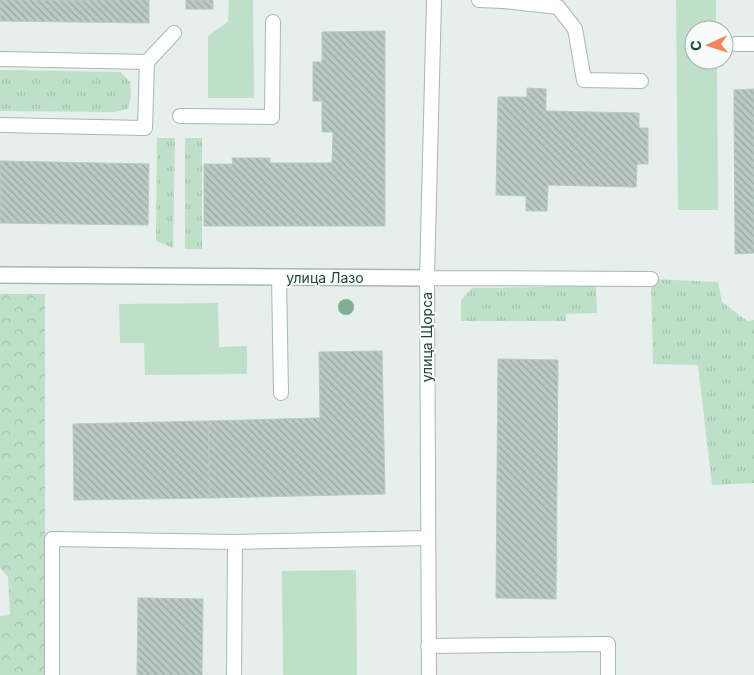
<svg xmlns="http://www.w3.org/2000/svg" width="754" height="675" viewBox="0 0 754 675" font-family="Inter,sans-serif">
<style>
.grass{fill:url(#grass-tufts)}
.forest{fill:url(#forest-crowns)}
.green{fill:#bfe0c8}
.building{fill:url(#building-back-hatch);stroke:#b8c9c2}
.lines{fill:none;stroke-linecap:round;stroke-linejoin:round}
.service-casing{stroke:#a8b8b2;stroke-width:16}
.minor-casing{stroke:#a8b8b2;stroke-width:18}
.service{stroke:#fff;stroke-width:14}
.minor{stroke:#fff;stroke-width:15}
.tree{fill:#80af93}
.labels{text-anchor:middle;stroke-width:4;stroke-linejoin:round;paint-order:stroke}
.street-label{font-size:14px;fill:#24423a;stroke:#f7fbf9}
</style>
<defs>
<pattern id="grass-tufts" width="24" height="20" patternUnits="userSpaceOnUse" patternTransform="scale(1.25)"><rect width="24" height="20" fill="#bfe0c8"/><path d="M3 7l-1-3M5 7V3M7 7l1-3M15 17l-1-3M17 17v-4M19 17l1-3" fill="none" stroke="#a4c1ad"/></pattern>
<pattern id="forest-crowns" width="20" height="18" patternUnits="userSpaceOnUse" patternTransform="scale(1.25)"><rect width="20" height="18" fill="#bfe0c8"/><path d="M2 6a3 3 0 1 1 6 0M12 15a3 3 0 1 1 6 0" fill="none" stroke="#a4c1ad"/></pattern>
<pattern id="building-back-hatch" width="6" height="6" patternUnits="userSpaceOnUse" patternTransform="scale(1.25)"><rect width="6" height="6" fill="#bbcac4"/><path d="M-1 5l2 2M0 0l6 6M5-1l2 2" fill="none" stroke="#98a6a0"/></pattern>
</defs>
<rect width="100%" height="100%" fill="#e6efeb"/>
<path class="grass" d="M 0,70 L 121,72 L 130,82 L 131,97 L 128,109 L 115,112 L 0,111 Z
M 157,138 L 175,138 L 173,248 L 156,241 Z
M 185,138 L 202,138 L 202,249 L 185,249 Z
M 651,279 L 718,282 L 722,302 L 747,321 L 754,320 L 754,483 L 712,485 L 698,365 L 653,364 Z
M 596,286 L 597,313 L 566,314 L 566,321 L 461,321 L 461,300 L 472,288 Z"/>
<path class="forest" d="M 0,294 L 45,294 L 45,675 L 0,675 L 0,616 L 10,615 L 8,577 L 0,568 Z"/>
<path class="green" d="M 229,0 L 253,0 L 254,98 L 208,98 L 208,36 L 228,22 Z
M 676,0 L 716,0 L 716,30 L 694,30 L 694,60 L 717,60 L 718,210 L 678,210 Z
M 218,303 L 219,347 L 247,346 L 247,374 L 145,375 L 144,343 L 120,343 L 119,304 Z
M 356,570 L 357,675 L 283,675 L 282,571 Z"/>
<path class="building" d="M 0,0 L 149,0 L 149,23 L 0,21 Z
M 186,0 L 213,0 L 213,9 L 186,9 Z
M 385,31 L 385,226 L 204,226 L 204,164 L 233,164 L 232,158 L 270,158 L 270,163 L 332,163 L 333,132 L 322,132 L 322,101 L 313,101 L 313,62 L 322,62 L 322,32 Z
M 527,88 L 546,89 L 546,111 L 639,113 L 639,128 L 648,128 L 648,164 L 637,164 L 636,187 L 548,185 L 547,211 L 526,211 L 526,196 L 496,195 L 498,97 L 527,97 Z
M 754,89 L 754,253 L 735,254 L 734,90 Z
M 0,161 L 149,164 L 148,225 L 0,223 Z
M 382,351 L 385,494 L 210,498 L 208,421 L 320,418 L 319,352 Z
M 498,359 L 558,360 L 556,599 L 496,598 Z
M 208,421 L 210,498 L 74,500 L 73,424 Z
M 138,598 L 203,599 L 202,675 L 137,675 Z"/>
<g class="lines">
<g class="service-casing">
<path id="service" d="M 479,0 L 503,1 L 558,7 L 575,29 L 584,80 L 641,81
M 736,44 L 754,44
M 0,59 L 147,62 L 145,128 L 0,125
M 147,62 L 174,33
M 180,116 L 272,117 L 273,22
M 279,277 L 281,393
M 427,278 L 651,279
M 428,646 L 608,644 L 608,675
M 52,675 L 52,539 L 235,542
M 234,675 L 235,542 L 428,538
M 429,675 L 427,278 L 434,0"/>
</g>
<g class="minor-casing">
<path id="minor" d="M 0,275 L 427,278"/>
</g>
<use href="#service" class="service"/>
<use href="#minor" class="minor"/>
</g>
<circle class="tree" cx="346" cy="307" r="8"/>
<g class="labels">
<g class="street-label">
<text x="325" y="283">улица Лазо</text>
<text transform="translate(427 337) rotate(-90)" y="5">улица Щорса</text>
</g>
</g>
<g transform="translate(709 45) rotate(267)"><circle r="24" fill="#f7fbf9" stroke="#a3b1ad"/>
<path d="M0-4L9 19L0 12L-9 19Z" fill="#f4845f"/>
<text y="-8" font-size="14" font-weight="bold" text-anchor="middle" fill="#24423a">С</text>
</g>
</svg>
